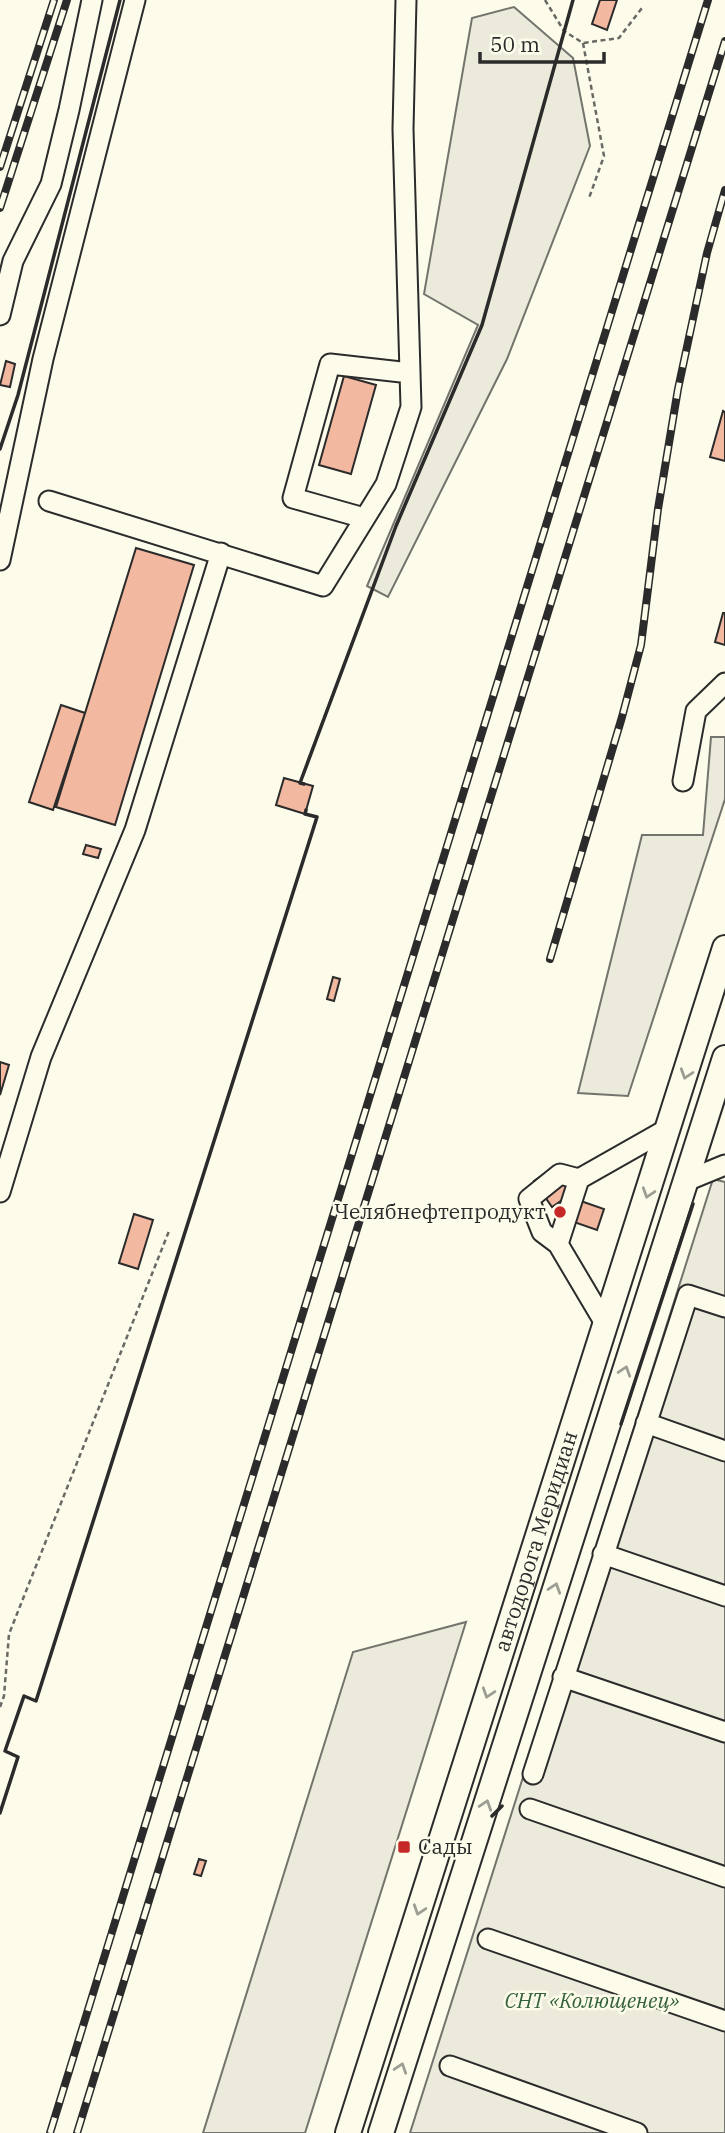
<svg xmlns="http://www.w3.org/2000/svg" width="725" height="2133" viewBox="0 0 725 2133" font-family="'IBM Plex Serif',serif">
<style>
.green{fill:#ecebdb;stroke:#74746e;stroke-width:2}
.building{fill:#f2b8a0;stroke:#2b2b2b;stroke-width:2}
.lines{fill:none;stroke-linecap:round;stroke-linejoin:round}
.minor-casing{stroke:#2b2b2b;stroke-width:23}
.major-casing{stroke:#2b2b2b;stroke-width:28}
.path{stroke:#6a6964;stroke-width:2.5;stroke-dasharray:5 3.5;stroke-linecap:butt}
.minor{stroke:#fdfbea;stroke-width:19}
.major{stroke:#fdfbea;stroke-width:24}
.rail-casing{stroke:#2b2b2b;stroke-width:8}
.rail{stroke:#fdfbea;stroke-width:5;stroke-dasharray:16;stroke-linecap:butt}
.fence{stroke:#2b2b2b;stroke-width:2;stroke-dasharray:9 3.5;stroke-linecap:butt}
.wall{stroke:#2b2b2b;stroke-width:3.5}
.oneway{stroke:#9e9d94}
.poi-dot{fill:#c62828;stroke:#fdfbea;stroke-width:2.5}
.labels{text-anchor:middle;stroke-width:5;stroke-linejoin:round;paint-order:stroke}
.poi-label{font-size:21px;fill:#2b2b2b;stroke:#fdfbea;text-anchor:end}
.street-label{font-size:21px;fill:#2b2b2b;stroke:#fdfbea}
.park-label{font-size:21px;font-style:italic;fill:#34623c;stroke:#fdfbea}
</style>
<rect width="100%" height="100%" fill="#fdfbea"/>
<path class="green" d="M 514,7 L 573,58 L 590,146 L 507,359 L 388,597 L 367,586 L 478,325 L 424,294 L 472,18 Z
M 711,737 L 725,737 L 725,799 L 628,1096 L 578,1093 L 642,835 L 703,835 Z
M 713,1179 L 725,1182 L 725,2133 L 410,2133 Z
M 466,1622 L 305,2133 L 203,2133 L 353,1652 Z"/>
<path class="building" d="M 600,0 L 617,0 L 607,30 L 592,24 Z
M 6,361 L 15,364 L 10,387 L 0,385 Z
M 344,376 L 376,385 L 351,474 L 319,465 Z
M 723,411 L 725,412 L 725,461 L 710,457 Z
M 136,548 L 194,565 L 115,825 L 56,807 Z
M 723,613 L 725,613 L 725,645 L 715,642 Z
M 61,705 L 85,713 L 53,810 L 29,802 Z
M 284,778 L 313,786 L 305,814 L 276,805 Z
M 86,845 L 101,849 L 98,858 L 83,854 Z
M 333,977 L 340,979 L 334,1001 L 327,999 Z
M 0,1062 L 9,1065 L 0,1095 Z
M 553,1168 L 571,1194 L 552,1207 L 534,1181 Z
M 575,1199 L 604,1209 L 597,1230 L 568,1220 Z
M 134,1214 L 153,1220 L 138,1269 L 119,1263 Z
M 199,1859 L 206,1861 L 201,1876 L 194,1874 Z"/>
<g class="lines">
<g class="minor-casing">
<path id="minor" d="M 0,315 L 13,261 L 51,184 L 69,110 L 92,0
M 49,501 L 323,586 L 386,484 L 411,407 L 403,129 L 406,0
M 364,518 L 293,498 L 330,364 L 410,373
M 0,560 L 43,359 L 135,0
M 683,781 L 696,711 L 725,683
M 686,1181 L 725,1165
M 0,1192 L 41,1057 L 135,830 L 221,553
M 558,1244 L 542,1232 L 529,1199 L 560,1174 L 579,1179
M 606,1325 L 558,1244 L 579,1179 L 669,1128
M 646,1423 L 725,1451
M 603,1554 L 725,1596
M 563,1677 L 725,1732
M 533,1774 L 688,1295 L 725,1307
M 530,1809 L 725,1877
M 488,1939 L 725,2021
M 450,2066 L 637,2133"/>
</g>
<g class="major-casing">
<g id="major">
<path id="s1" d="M 348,2133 L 725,948"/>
<path d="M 381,2133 L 725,1058"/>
</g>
</g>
<path class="path" d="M 545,0 L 564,31 L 583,43 L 619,38 L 642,8
M 583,43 L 604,156 L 589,198
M 0,1707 L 4,1696 L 9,1634 L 169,1231"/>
<use href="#minor" class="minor"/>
<use href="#major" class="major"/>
<g class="rail-casing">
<path id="rail" d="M 0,167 L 54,0
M 0,208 L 67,0
M 550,959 L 622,717 L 641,645 L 658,509 L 678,389 L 707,253 L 725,190
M 50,2133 L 708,0
M 77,2133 L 725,41"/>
</g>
<use href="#rail" class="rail"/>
<path class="fence" d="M 307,763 L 396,526 L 482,325"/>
<path class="wall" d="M 0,449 L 18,395 L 120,0
M 304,784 L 300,783 L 396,526 L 482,325 L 573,0
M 621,1424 L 693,1204
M 0,1813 L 18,1757 L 5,1751 L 24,1696 L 36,1701 L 317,817 L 305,814 L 306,810
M 492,1816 L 502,1806"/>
</g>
<defs><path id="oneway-chevron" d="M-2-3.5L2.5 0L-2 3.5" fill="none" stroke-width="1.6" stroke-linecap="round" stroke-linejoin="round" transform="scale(1.75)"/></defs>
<g class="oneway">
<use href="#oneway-chevron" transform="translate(686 1074) rotate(108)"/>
<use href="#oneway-chevron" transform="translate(648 1193) rotate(108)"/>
<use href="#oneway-chevron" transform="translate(625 1371) rotate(-72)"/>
<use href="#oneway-chevron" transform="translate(555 1588) rotate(-72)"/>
<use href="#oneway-chevron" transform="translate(488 1693) rotate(108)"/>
<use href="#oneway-chevron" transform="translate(486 1805) rotate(-72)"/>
<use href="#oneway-chevron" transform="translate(419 1910) rotate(108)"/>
<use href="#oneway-chevron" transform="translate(401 2068) rotate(-72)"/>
</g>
<g class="poi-dot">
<circle cx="560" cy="1212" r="7"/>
<rect x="397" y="1840" width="14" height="14" rx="3.5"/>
</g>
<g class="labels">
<g class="poi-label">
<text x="546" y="1219">Челябнефтепродукт</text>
<text x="418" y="1854" text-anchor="start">Сады</text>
</g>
<g class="street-label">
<text dy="7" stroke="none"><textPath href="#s1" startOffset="621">автодорога Меридиан</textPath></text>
</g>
<g class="park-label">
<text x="592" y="2008">СНТ «Колющенец»</text>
</g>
</g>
<path d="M480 52v10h124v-10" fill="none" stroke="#2b2b2b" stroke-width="3.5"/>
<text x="490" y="52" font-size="21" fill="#2b2b2b" stroke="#fdfbea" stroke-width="5" paint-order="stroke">50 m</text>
</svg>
